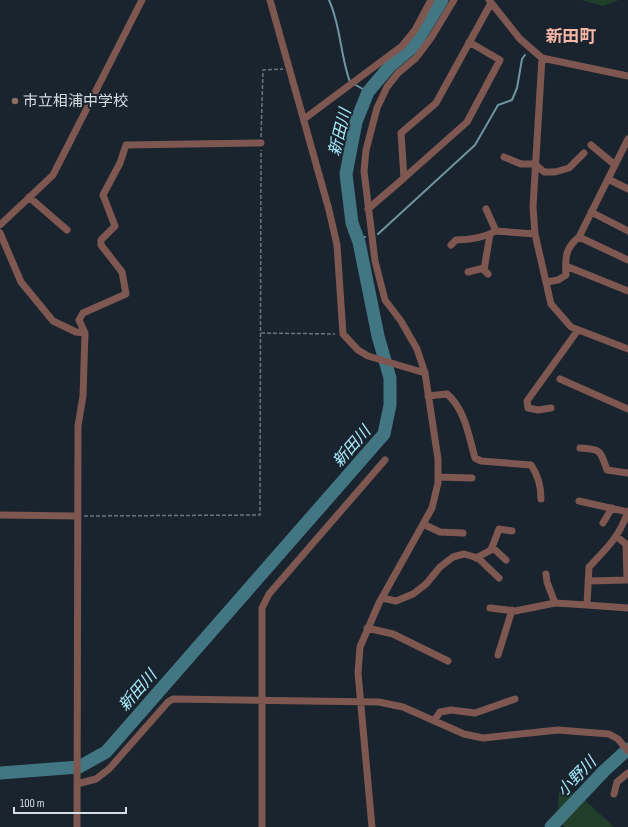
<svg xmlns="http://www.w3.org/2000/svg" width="628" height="827" viewBox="0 0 628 827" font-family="'Sofia Sans Condensed','Noto Sans JP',sans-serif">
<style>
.green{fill:#213e2a}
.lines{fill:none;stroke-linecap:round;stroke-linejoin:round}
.stream{stroke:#6e95a0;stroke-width:2}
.river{stroke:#427683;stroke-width:13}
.path{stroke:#6b747c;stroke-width:1.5;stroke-dasharray:4 2;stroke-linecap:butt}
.minor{stroke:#7e5751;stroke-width:7}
.education-dot{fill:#8d6e63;stroke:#19242e;stroke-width:1.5}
.labels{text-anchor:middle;stroke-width:4;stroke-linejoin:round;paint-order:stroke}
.poi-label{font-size:15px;fill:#d6dde3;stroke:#19242e;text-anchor:start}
.water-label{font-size:16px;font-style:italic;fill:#a9ecfe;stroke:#19242e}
.quarter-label{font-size:17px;font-weight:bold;fill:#f9b7a8;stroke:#19242e}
</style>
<rect width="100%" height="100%" fill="#19242e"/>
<path class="green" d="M 581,0 L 619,0 L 603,6 Z
M 568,790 L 583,798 L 614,827 L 564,827 C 558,815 557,805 559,792 Z"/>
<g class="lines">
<path class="stream" d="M 329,0 C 341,26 340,55 350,82
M 354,84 L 368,92
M 378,234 L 475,145 L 498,105 L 512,100 L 517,88 L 522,59 L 525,55
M 358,238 L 365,237"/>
<path class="river" d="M 0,773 L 79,767 L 106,752 L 384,434 L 390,405 L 390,378 L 378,336 L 359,242 L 352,223 L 346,174 L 356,122 L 368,92 L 390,66 L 414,46 L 442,0
M 551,827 L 604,771 L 628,749"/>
<path class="path" d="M 261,137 L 263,70 L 283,69
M 261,333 L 335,334
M 84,516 L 260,515 L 261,150"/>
<path class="minor" d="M 270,0 L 329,210 L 337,245 L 343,334 L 358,350 L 368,356 L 425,373
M 489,0 L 520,39 L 542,58 L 628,76
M 542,58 L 533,207 L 535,234 L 551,304 L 571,327 L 628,349
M 304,119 L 402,46 L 415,30 L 431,0
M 591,145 L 615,165
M 504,157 L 521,164 L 535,164 L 544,172 L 555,172 L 569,168 L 584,153
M 404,178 L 467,122 L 500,60 L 469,42
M 608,179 L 628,189
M 29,197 L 67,230
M 368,209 L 404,178 L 401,133 L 436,103 L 491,3
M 486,209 L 496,231 L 535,234
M 591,212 L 628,231
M 0,225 L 53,175 L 142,0
M 0,233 L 21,282 L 53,321 L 76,332 L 85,333
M 579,237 L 628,260
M 451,245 L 456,240 C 471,240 483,238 496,231
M 566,266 L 628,291
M 468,272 L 484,268
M 488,274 L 484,270 L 490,234
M 546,282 L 558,280 L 566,275 C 565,258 565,248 579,237 L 628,139
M 560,379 L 628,409
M 428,396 L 447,394 C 465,409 469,437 475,458 L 481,461 L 531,465 C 538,475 541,487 541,499
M 551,408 L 538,410 L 528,408 L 527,401 L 578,330
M 580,448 C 601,449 600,450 607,470 L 628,473
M 438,477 L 472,478
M 579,501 L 628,512
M 628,511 C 620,536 607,548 589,567 L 587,605 L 628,608
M 0,515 L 77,516
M 603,523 L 612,508
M 423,524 L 440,532 L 463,533
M 492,547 L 506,560
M 476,558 L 491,550 L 499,529 L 512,531
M 546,574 L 547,582 L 555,603 L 587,605
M 588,581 L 627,580 L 626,544 L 617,537
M 382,598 L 396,601 L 413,594 L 426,584 L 440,567 L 453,557 L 464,554 L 478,558 L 499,578
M 490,608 L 515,611 L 555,603
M 367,628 L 393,634 L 448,661
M 498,655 L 512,610
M 434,721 L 440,712 L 451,710 L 475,713 L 515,699
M 77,784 L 96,779 L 109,769 L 168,702 L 173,699 L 379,702 L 403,707 L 464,734 L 483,738 L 558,730 L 609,734 L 618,739 L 628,751
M 614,794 L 617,782 L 628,773
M 77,827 L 78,426 L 83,396 L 85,333 L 79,320 L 83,313 L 126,294 L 122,272 L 101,245 L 101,240 L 115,226 L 103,195 L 120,163 L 126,145 L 261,143
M 262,827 L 262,608 L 269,594 L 385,460
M 372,827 L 358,673 L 360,647 L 379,603 L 432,508 L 438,483 L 438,459 L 425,373 L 417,349 L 401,321 L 385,300 L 375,261 L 364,171 L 366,150 L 377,108 L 387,87 L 398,73 L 416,58 L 431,38 L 454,0"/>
</g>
<circle class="education-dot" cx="15" cy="101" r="4"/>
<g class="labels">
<g class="poi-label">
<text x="23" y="106">市立相浦中学校</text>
</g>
<g class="water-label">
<text transform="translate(339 132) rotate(-76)" y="6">新田川</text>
<text transform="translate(351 446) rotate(-49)" y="6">新田川</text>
<text transform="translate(137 690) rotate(-49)" y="6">新田川</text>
<text transform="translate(576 776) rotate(-46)" y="6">小野川</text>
</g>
<g class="quarter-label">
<text x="571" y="42">新田町</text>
</g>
</g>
<path d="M14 807v6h112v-6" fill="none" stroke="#d6dde3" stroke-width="2"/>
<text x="20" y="807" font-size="12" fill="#d6dde3" stroke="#19242e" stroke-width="3" paint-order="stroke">100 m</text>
</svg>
